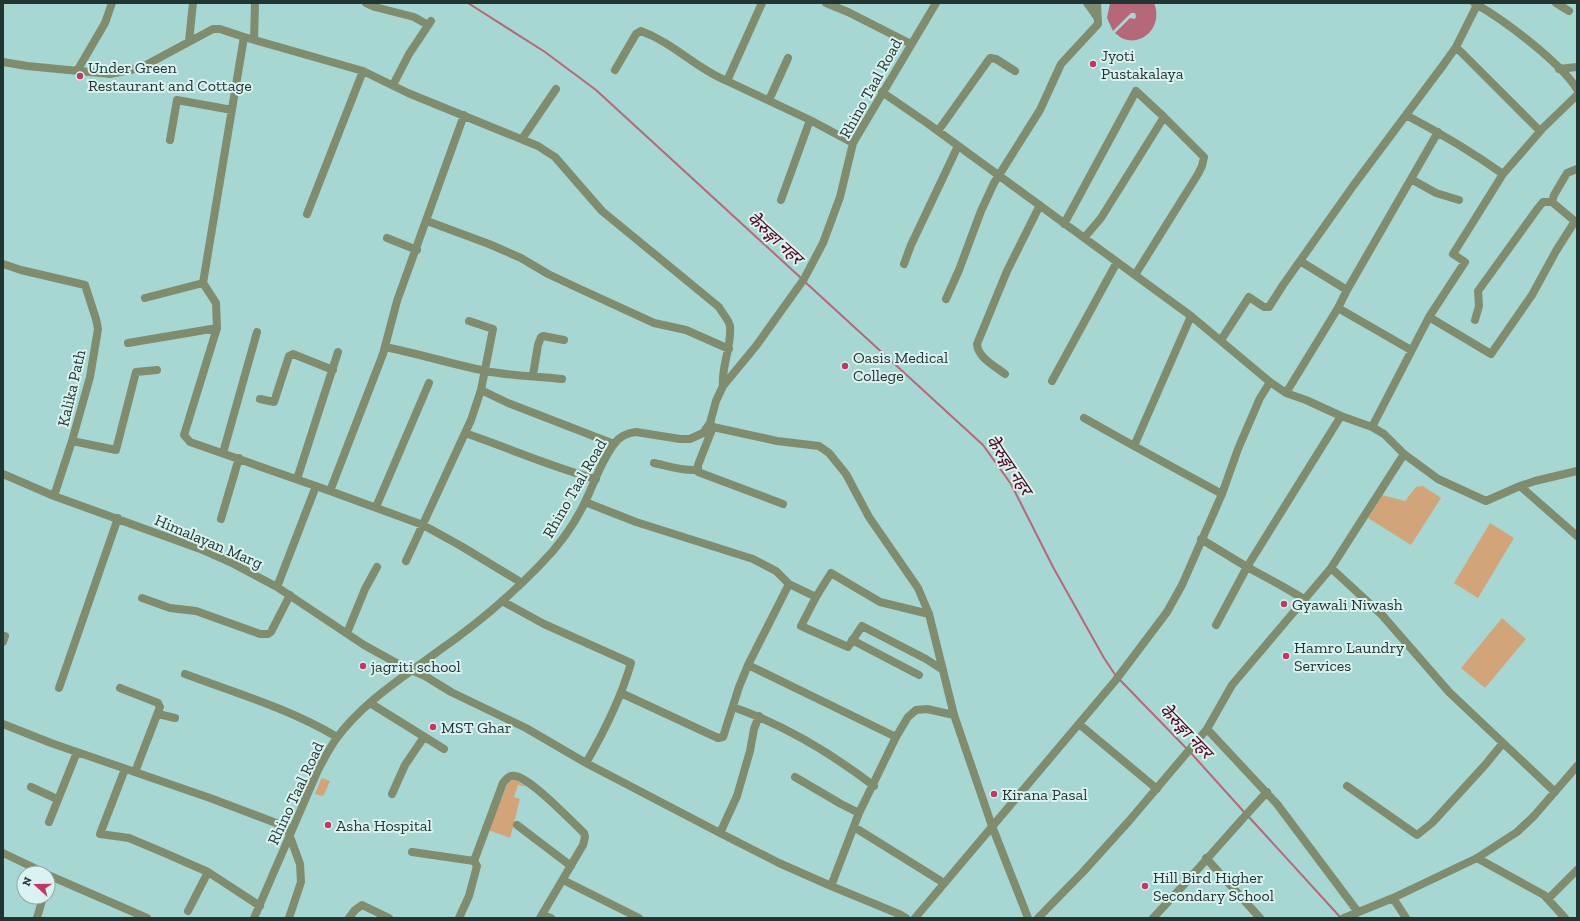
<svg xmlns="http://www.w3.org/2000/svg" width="1580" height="921" viewBox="0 0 1580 921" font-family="'Zilla Slab','Noto Sans Devanagari',serif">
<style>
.green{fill:#d1a579}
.water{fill:#b56878}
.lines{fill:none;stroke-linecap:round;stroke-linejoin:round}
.stream{stroke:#b56878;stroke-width:2}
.minor{stroke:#7f8c6e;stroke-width:8}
.poi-dot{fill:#c53762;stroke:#dbf3f0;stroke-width:1.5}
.labels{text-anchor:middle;stroke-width:4;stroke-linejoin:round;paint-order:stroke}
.poi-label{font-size:16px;fill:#213533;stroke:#dbf3f0;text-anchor:start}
.street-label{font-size:16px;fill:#213533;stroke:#dbf3f0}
.water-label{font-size:17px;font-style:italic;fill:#510721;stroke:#dbf3f0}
</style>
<rect width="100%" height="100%" fill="#a7d7d2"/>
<path class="green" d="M 1423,486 L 1441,498 L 1411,545 L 1368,518 L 1382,495 L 1405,501 L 1416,487 Z
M 1490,523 L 1514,538 L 1478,598 L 1454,583 Z
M 1502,618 L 1526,639 L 1485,688 L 1461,668 Z
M 322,778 L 330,781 L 324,795 L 322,796 L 315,794 L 321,779 Z
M 514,779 L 527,787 L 518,785 L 514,797 L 520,799 L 510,838 L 488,830 L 509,781 Z"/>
<path class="water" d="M 1110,3 L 1154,3 C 1165,29 1136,53 1115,33 L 1130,18 L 1135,19 L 1136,16 L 1135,13 L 1131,13 L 1113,31 L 1107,18 Z"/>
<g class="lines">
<path class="stream" d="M 468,3 L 545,52 L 596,90 L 801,278
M 804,281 L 983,445 L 1011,484 L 1053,567 L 1104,658 L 1116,676
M 1119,679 L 1187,749
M 1190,752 L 1245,813
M 1248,816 L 1341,918"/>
<path class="minor" d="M 366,3 L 375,7 L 414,17 L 428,25
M 762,3 L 727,81 L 810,120 L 853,143
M 826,3 L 848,12 L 911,44
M 1087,3 L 1097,17
M 1474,3 C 1503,19 1560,62 1577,89
M 1556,3 L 1569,11
M 244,37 L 203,283 L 216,303 L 217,328 L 184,435 L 190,442 L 330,491
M 254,40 L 255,3
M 189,41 L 193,3
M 1456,47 L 1540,131
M 3,62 L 27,66 L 110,74 L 135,69 L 144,66 L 213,29 L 220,29 L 244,37 L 363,71 L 408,93 L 538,146 L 555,157 L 602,211 L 719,307 C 722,313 729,320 730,326 C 732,347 721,366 723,386
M 1559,69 L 1577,67
M 615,70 L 636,34 L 641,31 C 674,43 695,68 727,81
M 77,71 L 105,23 L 112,3
M 393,85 L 409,54 L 431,21
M 882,92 L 927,123 L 1191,316 L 1270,382 L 1286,393 L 1306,400 L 1341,416 L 1372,427 L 1384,434 L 1404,454 L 1438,479 L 1486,501 L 1520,486 L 1577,536
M 769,100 L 788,58
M 464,115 L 397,301 L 383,354 L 330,491 L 423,525 L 461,546 L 522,583
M 1406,115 C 1440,133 1472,152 1503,174
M 938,131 L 990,58 L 996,59 L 1015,71
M 522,139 L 556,89
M 170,140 L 177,100 L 232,110
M 1577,169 L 1567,173 L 1554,195 L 1552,202 L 1577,223
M 1411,179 L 1436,193 L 1459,200
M 781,200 L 810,120
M 307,214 L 363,71
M 427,221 L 489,244 L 521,258 L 548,274 L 580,289 L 654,323 L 686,330 L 729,349
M 1064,224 L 1136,91 L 1164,117 L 1204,157 L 1202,166 L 1198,174 L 1135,275
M 387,238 L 417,250
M 1084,238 L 1101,218 L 1164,117
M 3,264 L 21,270 L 85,285 L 96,319 L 98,329 L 90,377 L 72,441 L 54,496
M 904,264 L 911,245 L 958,146
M 1347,290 L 1438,132
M 145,298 L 203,283
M 946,299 L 959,270 L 981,211 L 994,183 L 1040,110 L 1061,64 L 1098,24 L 1097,3
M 1338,308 L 1411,350
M 1191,316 L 1134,446 L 1222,494
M 1429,317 L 1491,354 L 1532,295 L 1556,251 L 1575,221
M 1475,320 L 1479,306 L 1478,291 L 1538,208 L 1543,202 L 1552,202
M 1221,340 L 1249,297 L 1264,307 L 1269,307 L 1283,285 L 1353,186 L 1444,64 L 1456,47 L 1477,5
M 128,343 L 217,328
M 385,347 C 419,354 452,364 486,371 C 511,376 536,376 562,379
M 1005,374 C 995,366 978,358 977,344 L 1007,271 L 1040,205
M 533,375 L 538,345 L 541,337 L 543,336 L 564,340
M 1052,381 L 1117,262
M 481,390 L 508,403 L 614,444
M 1286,393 L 1338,308 L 1347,290 L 1300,261
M 260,399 L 274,402 L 289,356 L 293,354 L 333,370
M 1084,418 L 1134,446
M 710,423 L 713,427 L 777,441 L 819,446 L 829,453 L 846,474 L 869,517 L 918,588 L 929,614 L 954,715 L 992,826 L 1028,918
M 713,427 L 698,465 L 698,472 L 783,504
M 1372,427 L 1429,317 L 1465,262 L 1453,254 L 1503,174 L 1543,128 L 1577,95
M 465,433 C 509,448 551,467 596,479
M 72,441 L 116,450 L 136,372 L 157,370
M 223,453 L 257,332
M 654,463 C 668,466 683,471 697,470
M 3,474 L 54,496 L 203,550 L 230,562 L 277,587 L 364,645 L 402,666 L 425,676 L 451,692 L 526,728 L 586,763 L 720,833 L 779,863 L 831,886
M 297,479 L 338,352
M 1520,486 L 1535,481 L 1577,471
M 585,502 L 636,522 L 753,559 L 776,571 L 789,584 L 748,665 L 739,687 L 723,737 L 718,738 L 621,693
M 376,507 L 429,383
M 221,519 L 239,458
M 1201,539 L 1247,567 L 1282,586 L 1304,599
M 406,561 L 471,420 L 481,390 L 493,329 L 469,321
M 1331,568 L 1382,615 L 1449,692 L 1555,792
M 789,584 L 816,597 L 831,573 L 880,602 L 929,614
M 277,587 L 316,486
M 816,597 L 801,626 L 848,647 L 862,626 L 926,659 L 943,670
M 142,598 L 170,608 L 196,611 L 260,634 L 268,634 L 271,632 L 290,595
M 502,601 L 544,624 L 631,663 C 621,698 604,732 586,763
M 1216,625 L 1247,567 L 1341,416
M 347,633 L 365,589 L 377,567
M 852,640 L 919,675
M 3,642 L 5,636
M 748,665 L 896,737
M 185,674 C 236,693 290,709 337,737
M 59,688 L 118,518
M 120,688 L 158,703 L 160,707 L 135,772
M 370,703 L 444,749
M 733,707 C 784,725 831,753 874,786
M 158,714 L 175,718
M 3,724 L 51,743 L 210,798 L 292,829
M 1079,724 L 1157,789
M 1207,729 L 1277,804 L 1358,912
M 125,769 L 100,834 L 129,838 L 167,854 L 208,872 L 260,906
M 795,777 L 841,804 L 859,813
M 1347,786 L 1417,835 L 1432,823 L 1485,765 L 1503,743
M 31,787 L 57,799
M 392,794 L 405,765 L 424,737
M 49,822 L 77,752
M 517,825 L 571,866
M 854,827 L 944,883
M 720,833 L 737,796 L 750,751 L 754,729 L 759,716
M 412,852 L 474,861
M 3,853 L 45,873
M 1206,858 L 1260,918
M 1477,858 L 1544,895 L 1565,918
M 48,875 L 147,918
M 563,880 L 639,918
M 1393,898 L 1406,918
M 1548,899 L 1577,870
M 188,911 L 208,872
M 543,915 L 551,918
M 37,918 L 43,897
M 254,918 L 318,770 C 324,759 329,749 336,739 C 363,702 401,679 437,652 C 473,627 508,598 539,566 C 558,547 575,524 586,500 C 595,481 602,459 615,443 C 620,436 627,433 636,432 L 680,439 L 690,439 L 703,433 L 710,423 L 716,401 L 723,386 L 756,346 L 804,279 L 823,243 L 840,197 L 853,143 L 936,3
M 289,918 L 301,882 L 300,864 L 289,834
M 349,918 L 355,910 L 362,905 L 389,918
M 459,918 L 469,896 L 477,866 L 474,861 L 503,783 C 506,779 509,775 515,776 C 531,778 571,821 584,833 L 585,837 L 583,845 L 540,918
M 906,918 L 899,914 L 831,886 L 859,813 L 896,737 L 908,717 L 916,710 L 927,709 L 954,715
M 915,918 L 1115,681 L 1167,612 L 1182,585 L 1222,494 L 1238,449 L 1260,398 L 1270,382
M 1038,918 L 1083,872 L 1129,821 L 1207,729 L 1232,685 L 1331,568 L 1404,454
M 1153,918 C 1192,877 1229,833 1267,792
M 1344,918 L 1393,898 L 1477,858 L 1517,832 L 1534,816 L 1577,766"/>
</g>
<g class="poi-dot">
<circle cx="1093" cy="64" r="4"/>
<circle cx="80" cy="76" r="4"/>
<circle cx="845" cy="366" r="4"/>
<circle cx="1284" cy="604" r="4"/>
<circle cx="1286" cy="656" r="4"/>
<circle cx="363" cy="666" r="4"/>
<circle cx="433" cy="727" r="4"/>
<circle cx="994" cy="794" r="4"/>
<circle cx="328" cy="825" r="4"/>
<circle cx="1145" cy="886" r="4"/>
</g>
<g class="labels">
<g class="poi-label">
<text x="1101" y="61">Jyoti<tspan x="1101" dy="18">Pustakalaya</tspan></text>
<text x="88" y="73">Under Green<tspan x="88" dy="18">Restaurant and Cottage</tspan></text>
<text x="853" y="363">Oasis Medical<tspan x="853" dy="18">College</tspan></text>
<text x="1292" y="610">Gyawali Niwash</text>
<text x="1294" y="653">Hamro Laundry<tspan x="1294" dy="18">Services</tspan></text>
<text x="371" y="672">jagriti school</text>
<text x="441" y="733">MST Ghar</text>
<text x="1002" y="800">Kirana Pasal</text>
<text x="336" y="831">Asha Hospital</text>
<text x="1153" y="883">Hill Bird Higher<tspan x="1153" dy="18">Secondary School</tspan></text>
</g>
<g class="street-label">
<text transform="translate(870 88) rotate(-61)" y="6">Rhino Taal Road</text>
<text transform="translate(71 388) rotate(-77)" y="6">Kalika Path</text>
<text transform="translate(574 488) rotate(-60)" y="6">Rhino Taal Road</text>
<text transform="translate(209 541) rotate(23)" y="6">Himalayan Marg</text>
<text transform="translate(295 793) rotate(-65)" y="6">Rhino Taal Road</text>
</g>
<g class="water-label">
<text transform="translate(775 238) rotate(42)" y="6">केेरुङ्गा नहर</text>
<text transform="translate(1009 465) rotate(56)" y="6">केेरुङ्गा नहर</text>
<text transform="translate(1186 731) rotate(46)" y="6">केेरुङ्गा नहर</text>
</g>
</g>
<rect width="1580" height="921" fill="none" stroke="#213533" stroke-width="8"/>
<g transform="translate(36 885) rotate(291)"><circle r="19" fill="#dbf3f0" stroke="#91a7a4"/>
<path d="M0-3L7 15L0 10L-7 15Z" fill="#c53762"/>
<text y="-6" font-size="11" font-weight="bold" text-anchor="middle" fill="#213533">N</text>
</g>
</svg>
